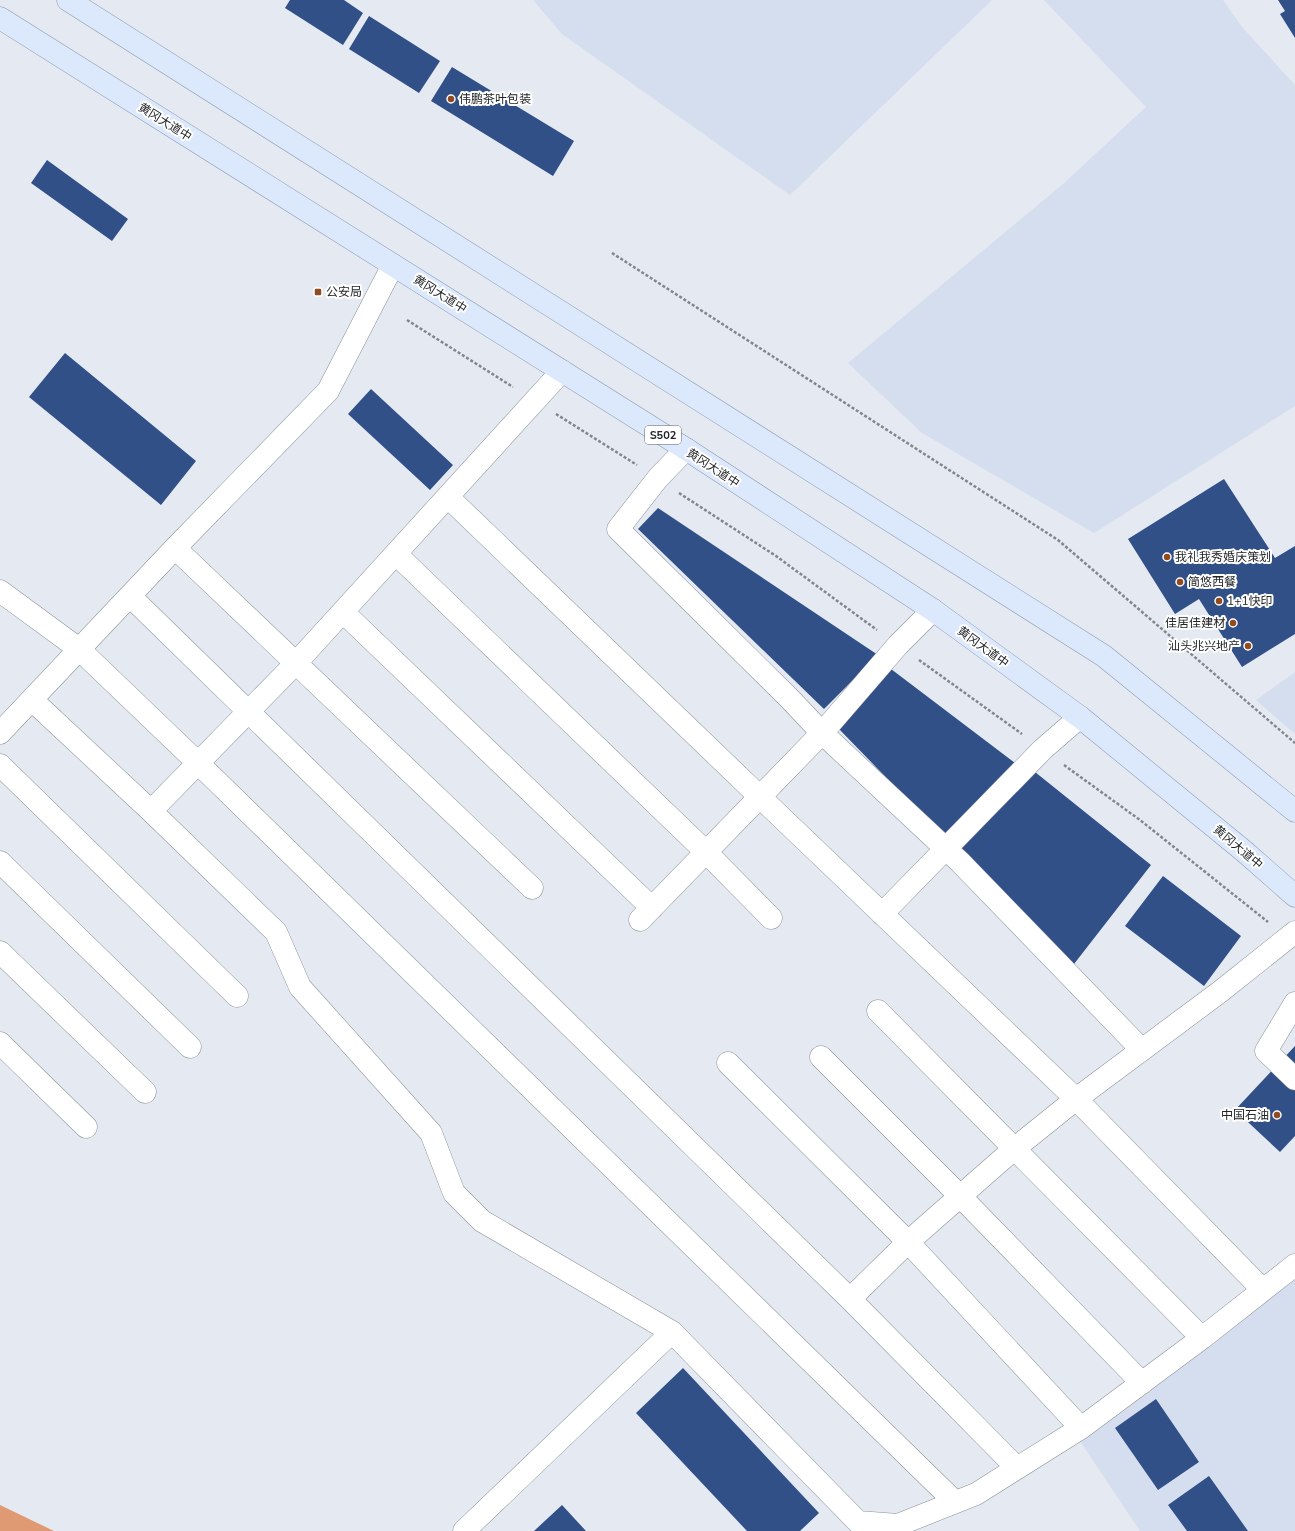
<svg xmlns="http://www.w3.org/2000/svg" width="1295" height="1531" viewBox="0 0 1295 1531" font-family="'Nunito Sans','Noto Sans SC',sans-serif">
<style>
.built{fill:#d5deee}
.forest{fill:#e09a73}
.building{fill:#305087}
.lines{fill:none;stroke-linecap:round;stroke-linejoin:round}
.minor-casing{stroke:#8c9199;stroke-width:23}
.major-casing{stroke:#8c99b0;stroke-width:23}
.path{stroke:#82868c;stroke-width:2.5;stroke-dasharray:3 2;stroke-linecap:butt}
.minor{stroke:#fff;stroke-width:22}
.major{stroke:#dce8fc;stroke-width:22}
.poi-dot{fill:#904b20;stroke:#fff;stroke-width:1.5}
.labels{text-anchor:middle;stroke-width:4;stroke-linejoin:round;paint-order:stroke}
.shield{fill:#fff;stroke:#656668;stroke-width:1}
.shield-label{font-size:11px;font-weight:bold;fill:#232528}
.poi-label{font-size:12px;fill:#232528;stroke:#fff;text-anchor:start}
.street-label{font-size:12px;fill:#232528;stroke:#fff}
</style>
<rect width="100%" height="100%" fill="#e4e9f2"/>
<path class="built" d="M 533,0 L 992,0 L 790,195 L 562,34 Z
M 1044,0 L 1223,0 L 1242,27 L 1295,85 L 1295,406 L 1094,533 L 922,433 L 848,363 L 1063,184 L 1146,107 Z
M 1295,672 L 1295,734 L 1256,700 Z
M 1295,1277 L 1295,1531 L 1140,1531 L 1080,1441 Z"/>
<path class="forest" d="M 0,1505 L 54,1531 L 0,1531 Z"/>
<path class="building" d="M 290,0 L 344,0 L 363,13 L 343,45 L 285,8 Z
M 1278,0 L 1295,0 L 1295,38 L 1280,14 L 1285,11 Z
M 369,16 L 440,61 L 419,93 L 349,49 Z
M 452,67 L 574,141 L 553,176 L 431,101 Z
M 47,160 L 128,219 L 112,241 L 31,183 Z
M 65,353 L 196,461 L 161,505 L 29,397 Z
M 371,389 L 453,465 L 430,490 L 348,414 Z
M 1224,479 L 1275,558 L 1295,546 L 1295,634 L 1242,667 L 1199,599 L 1175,614 L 1128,539 Z
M 658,508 L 878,655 L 824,709 L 638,529 Z
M 891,669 L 1015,763 L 946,839 L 839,729 Z
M 1030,768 L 1151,865 L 1074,964 L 957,850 Z
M 1163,876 L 1241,936 L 1204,986 L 1125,926 Z
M 1295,1046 L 1295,1136 L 1280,1152 L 1235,1110 Z
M 683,1368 L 819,1513 L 800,1531 L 747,1531 L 636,1413 Z
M 1156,1399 L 1199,1462 L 1158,1490 L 1115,1428 Z
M 1209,1476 L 1248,1531 L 1187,1531 L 1168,1505 Z
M 562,1505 L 586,1531 L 534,1531 Z"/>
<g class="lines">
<g class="minor-casing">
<path id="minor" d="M 686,449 L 658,478 L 618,529 L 790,699 L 822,733 L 960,862 L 1142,1050
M 448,497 L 760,797 L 1076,1099 L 1263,1290
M 175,548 L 532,888
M 396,554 L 706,852 L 771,918
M 0,591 L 79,649 L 198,763 L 955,1502
M 130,596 L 850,1299 L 1017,1468
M 343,612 L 652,908
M 32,700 L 151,811 L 276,932 L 300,987 L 431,1133 L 454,1193 L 482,1221 L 672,1332
M 0,733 L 175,548 L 328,391 L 393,265
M 0,765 L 237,996
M 151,811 L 296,663 L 562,371
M 0,862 L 190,1047
M 882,914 L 1043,749 L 1080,717
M 640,920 L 822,733 L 898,645 L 933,610
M 0,952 L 145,1092
M 1295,1003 L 1266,1051 L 1295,1079
M 878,1011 L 1202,1338
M 0,1043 L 86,1127
M 821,1057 L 960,1196 L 1142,1383
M 728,1063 L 908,1242 L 1081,1428
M 850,1299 L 908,1242 L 1014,1149 L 1076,1099 L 1221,991 L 1295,932
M 464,1531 L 672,1332 L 858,1522 L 898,1525
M 894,1531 L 898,1525 L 976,1494 L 1081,1428 L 1202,1338 L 1295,1265"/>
</g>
<g class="major-casing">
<path id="major" d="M 68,0 L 1104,656 L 1295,811
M 0,18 L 686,449 L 933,610 L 1080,717 L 1245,852 L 1295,896"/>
</g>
<path class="path" d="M 612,253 L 1058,540 L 1295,743
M 407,320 L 513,387
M 556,414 L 637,465
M 679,493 L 776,556 L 877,630
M 919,660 L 1022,734
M 1064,765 L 1140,820 L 1268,922"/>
<use href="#minor" class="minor"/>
<use href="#major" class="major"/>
</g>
<g class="poi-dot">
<circle cx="451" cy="99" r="4"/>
<rect x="314" y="288" width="8" height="8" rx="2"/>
<circle cx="1167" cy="557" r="4"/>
<circle cx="1180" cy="582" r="4"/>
<circle cx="1219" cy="601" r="4"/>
<circle cx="1233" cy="623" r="4"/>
<circle cx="1248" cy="646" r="4"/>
<circle cx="1277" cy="1115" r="4"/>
</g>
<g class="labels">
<rect class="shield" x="645" y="426" width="36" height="18" rx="3"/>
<g class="shield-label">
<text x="663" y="439">S502</text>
</g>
<g class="poi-label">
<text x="459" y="103">伟鹏茶叶包装</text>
<text x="326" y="296">公安局</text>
<text x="1175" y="561">我礼我秀婚庆策划</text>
<text x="1188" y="586">简悠西餐</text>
<text x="1227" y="605">1+1快印</text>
<text x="1225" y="627" text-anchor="end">佳居佳建材</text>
<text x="1240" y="650" text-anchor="end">汕头兆兴地产</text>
<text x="1269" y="1119" text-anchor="end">中国石油</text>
</g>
<g class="street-label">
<text transform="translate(165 122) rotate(32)" y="4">黄冈大道中</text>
<text transform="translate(440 294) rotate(32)" y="4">黄冈大道中</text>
<text transform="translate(713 468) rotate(33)" y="4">黄冈大道中</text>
<text transform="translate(983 647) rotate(36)" y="4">黄冈大道中</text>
<text transform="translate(1238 847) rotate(40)" y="4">黄冈大道中</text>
</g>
</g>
</svg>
